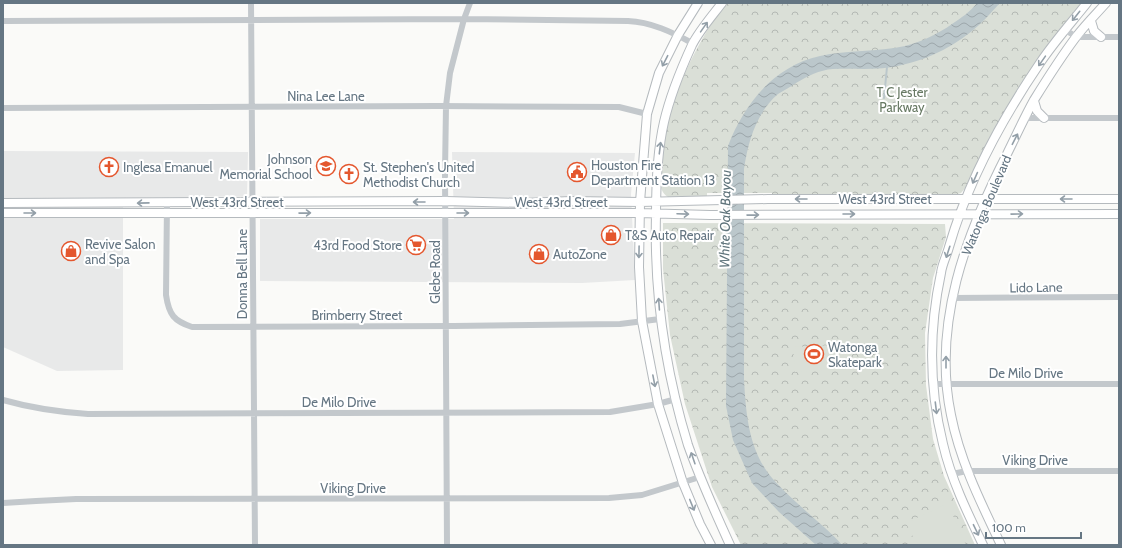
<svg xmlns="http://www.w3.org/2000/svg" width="1122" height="548" viewBox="0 0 1122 548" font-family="Cabin,sans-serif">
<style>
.built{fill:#e8e9e9}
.park{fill:url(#park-crowns)}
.pitch{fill:#dadfd7}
.water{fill:url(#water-waves)}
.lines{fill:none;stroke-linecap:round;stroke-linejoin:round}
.stream{stroke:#bbc7cb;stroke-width:2}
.major-casing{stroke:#b5babe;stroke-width:10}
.minor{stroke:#c3c8cc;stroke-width:6}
.major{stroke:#fff;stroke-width:8}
.oneway{stroke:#939fa8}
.labels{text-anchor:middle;stroke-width:4;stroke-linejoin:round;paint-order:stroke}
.park-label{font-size:13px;fill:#687a64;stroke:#fff}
.street-label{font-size:13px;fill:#657683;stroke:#fff}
.poi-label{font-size:13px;fill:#657683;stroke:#fff;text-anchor:start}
.water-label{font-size:14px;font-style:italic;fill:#60757c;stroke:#fff}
</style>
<defs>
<pattern id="park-crowns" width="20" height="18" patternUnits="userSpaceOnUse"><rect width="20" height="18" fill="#dadfd7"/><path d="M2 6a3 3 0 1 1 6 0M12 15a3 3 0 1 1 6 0" fill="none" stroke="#b4b9b4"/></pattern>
<pattern id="water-waves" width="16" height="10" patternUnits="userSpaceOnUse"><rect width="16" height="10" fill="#bbc7cb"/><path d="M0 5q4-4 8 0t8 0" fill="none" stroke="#9ca6aa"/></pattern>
</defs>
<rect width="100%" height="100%" fill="#fafaf8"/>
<path class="built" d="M 3,151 L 248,152 L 247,196 L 123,198 L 123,370 L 57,371 L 3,347 Z
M 452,152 L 635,153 L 631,194 L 635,280 L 582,283 L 260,281 L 260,219 L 454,219 Z"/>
<path class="park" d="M 725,3 L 1082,3 L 1060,30 L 1046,49 L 968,185 L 961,193 L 954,195 L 772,196 L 772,193 L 707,193 L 707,196 L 668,197 C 658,191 661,180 661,169 C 664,108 691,52 725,3 Z
M 663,223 L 945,224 L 946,237 L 933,278 L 925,333 L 926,385 L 933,439 L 944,476 L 975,545 L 741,545 L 712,487 L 685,404 L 670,335 L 663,269 Z"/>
<path class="pitch" d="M 834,345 L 836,369 L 795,372 L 793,347 Z
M 944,505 L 948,507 L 951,511 L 966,545 L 924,545 L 915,541 L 906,523 Z"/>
<path class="water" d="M 977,3 L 1000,3 C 993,10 987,18 979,25 C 958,44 930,59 902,65 C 879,71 856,68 833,69 C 819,70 808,76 796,83 C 791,87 784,90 778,94 C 756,113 748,142 744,169 L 744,380 C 746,412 748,445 768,473 C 779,487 793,499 807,512 C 818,522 832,533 842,545 L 816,545 L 779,512 L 752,483 L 733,440 L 726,406 L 728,146 C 744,104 774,66 820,56 C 847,50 877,52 905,46 C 921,42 938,34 952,24 C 961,18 970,12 977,3 Z"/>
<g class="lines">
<path class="stream" d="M 884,98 L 887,67"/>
<g class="major-casing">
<path id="major" d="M 698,3 L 678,35 L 659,73 L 647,114 L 640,202 L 639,267 L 642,321 L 658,404 L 683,483 L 700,524 L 711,545
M 722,3 C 712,16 699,31 692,45 C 681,69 670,96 664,122 C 657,152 656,184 656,215 C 654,293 665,370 688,445 C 700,479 715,512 730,545
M 1091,21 L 1094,31 L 1101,37
M 1034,101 L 1037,111 L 1044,118
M 3,203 L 446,201 L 524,203 L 571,201 L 640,202 L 768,199 L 1119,199
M 3,213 L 639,213 L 710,215 L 1119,214
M 983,545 C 967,512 951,479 943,444 C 929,388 929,329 941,273 C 942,264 947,255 949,247 C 968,181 1002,119 1040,63 C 1054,42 1071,23 1087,3
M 1001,545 C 981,503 960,461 951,415 C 932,324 966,234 1007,154 C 1016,136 1024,118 1034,100 C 1047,79 1061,57 1076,37 C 1085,25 1096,14 1106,3"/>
</g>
<path class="minor" d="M 251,3 L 255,545
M 3,21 L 464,19 L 628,21 C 651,22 672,32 692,43
M 1065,30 L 1077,37 L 1119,37
M 3,108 L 438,106 L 619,107 L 647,114
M 1026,116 L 1030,118 L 1119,118
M 167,203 L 166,295 C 169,315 174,321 192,327 L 454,326 L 620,324 L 660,319
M 953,298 L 1119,297
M 933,384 L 1119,384
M 3,400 C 31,408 59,412 88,414 L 610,412 L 658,404 L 676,399
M 952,474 L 967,471 L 1119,471
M 3,503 L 36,501 L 76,499 L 609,498 L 642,495 L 700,477
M 447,545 L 445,172 L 446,106 L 450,73 L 464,19 L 470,3"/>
<use href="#major" class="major"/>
</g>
<defs><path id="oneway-shaft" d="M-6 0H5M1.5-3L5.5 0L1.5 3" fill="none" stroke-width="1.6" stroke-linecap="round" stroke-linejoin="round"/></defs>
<g class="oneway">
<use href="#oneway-shaft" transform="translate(1076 16) rotate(129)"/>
<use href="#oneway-shaft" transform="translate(704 27) rotate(-55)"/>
<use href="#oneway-shaft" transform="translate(665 61) rotate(117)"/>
<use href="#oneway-shaft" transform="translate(1042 61) rotate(125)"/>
<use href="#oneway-shaft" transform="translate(1015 139) rotate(-63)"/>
<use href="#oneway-shaft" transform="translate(660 148) rotate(-83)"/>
<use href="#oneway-shaft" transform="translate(975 178) rotate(114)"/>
<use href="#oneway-shaft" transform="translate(801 199) rotate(-180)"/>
<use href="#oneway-shaft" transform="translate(1066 199) rotate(-180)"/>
<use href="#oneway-shaft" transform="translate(419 202) rotate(180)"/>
<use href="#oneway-shaft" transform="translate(143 203) rotate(179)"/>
<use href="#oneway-shaft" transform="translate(30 213)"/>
<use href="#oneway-shaft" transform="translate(305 213) rotate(-1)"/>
<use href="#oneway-shaft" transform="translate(463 213)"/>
<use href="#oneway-shaft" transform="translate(683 214) rotate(2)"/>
<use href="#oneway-shaft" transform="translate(849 214)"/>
<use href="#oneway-shaft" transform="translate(1017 214) rotate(-1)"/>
<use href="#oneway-shaft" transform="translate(753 215) rotate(-1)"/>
<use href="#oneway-shaft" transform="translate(639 252) rotate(91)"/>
<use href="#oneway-shaft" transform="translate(948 252) rotate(108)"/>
<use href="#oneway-shaft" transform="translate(659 304) rotate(-94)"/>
<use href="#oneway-shaft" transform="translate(946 362) rotate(-90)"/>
<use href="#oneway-shaft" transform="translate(654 381) rotate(79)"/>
<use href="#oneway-shaft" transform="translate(936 408) rotate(83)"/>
<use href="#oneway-shaft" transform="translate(693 458) rotate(-109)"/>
<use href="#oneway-shaft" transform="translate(692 505) rotate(68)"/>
<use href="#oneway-shaft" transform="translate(976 530) rotate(64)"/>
</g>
<defs>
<g id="school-ring" transform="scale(1)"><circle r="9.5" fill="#fff" stroke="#e4572e" stroke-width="1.5"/><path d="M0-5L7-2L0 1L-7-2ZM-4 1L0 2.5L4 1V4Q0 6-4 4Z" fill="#e4572e"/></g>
<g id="church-ring" transform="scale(1)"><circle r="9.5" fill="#fff" stroke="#e4572e" stroke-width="1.5"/><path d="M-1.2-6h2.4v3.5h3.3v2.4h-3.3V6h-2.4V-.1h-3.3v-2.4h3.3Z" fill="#e4572e"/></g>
<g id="civic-ring" transform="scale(1)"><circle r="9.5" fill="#fff" stroke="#e4572e" stroke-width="1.5"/><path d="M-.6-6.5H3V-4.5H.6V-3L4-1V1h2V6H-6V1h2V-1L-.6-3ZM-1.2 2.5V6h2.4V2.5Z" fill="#e4572e"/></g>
<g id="shop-ring" transform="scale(1)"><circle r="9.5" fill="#fff" stroke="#e4572e" stroke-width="1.5"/><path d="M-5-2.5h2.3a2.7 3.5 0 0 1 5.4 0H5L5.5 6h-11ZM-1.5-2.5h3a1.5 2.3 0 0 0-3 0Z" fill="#e4572e"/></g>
<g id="supermarket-ring" transform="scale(1)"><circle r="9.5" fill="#fff" stroke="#e4572e" stroke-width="1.5"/><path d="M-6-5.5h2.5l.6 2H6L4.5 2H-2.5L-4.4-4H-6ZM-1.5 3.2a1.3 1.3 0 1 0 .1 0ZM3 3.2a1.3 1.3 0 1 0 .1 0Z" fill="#e4572e"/></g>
<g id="stadium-ring" transform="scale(1)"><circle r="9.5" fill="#fff" stroke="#e4572e" stroke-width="1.5"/><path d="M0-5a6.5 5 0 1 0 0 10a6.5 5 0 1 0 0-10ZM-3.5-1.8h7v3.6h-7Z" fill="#e4572e"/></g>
</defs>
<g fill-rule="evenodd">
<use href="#school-ring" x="326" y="166"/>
<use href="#church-ring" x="109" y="167"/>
<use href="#civic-ring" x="577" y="172"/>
<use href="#church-ring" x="349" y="174"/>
<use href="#shop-ring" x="611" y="235"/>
<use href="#supermarket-ring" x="416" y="245"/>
<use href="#shop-ring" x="71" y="251"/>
<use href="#shop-ring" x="539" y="254"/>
<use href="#stadium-ring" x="814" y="354"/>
</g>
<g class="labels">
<g class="park-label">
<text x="902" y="97">T C Jester<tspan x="902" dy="15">Parkway</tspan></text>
</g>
<g class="street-label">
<text x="326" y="101">Nina Lee Lane</text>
<text x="885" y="204">West 43rd Street</text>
<text x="237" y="207">West 43rd Street</text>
<text x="561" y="207">West 43rd Street</text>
<text transform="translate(986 205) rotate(-67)" y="5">Watonga Boulevard</text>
<text transform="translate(435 272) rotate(-90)" y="5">Glebe Road</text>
<text transform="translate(242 274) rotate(-90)" y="5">Donna Bell Lane</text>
<text transform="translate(1036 287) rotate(-1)" y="5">Lido Lane</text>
<text x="357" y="320">Brimberry Street</text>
<text x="1026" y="378">De Milo Drive</text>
<text x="339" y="407">De Milo Drive</text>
<text x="1035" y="465">Viking Drive</text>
<text x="353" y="493">Viking Drive</text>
</g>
<g class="poi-label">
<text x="312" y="164" text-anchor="end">Johnson<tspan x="312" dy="15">Memorial School</tspan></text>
<text x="591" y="170">Houston Fire<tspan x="591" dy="15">Department Station 13</tspan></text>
<text x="123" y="172">Inglesa Emanuel</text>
<text x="363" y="172">St. Stephen's United<tspan x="363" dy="15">Methodist Church</tspan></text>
<text x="625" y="240">T&amp;S Auto Repair</text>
<text x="85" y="249">Revive Salon<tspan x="85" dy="15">and Spa</tspan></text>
<text x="402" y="250" text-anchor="end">43rd Food Store</text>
<text x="553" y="259">AutoZone</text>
<text x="828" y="352">Watonga<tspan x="828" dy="15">Skatepark</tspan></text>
</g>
<g class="water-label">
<text transform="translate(725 219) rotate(-89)" y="5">White Oak Bayou</text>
</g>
</g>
<rect width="1122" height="548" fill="none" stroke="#657683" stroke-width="8"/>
<path d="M986 532v6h95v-6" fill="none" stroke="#657683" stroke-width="2"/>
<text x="992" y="532" font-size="12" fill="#657683" stroke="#ffffff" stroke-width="3" paint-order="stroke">100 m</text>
</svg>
